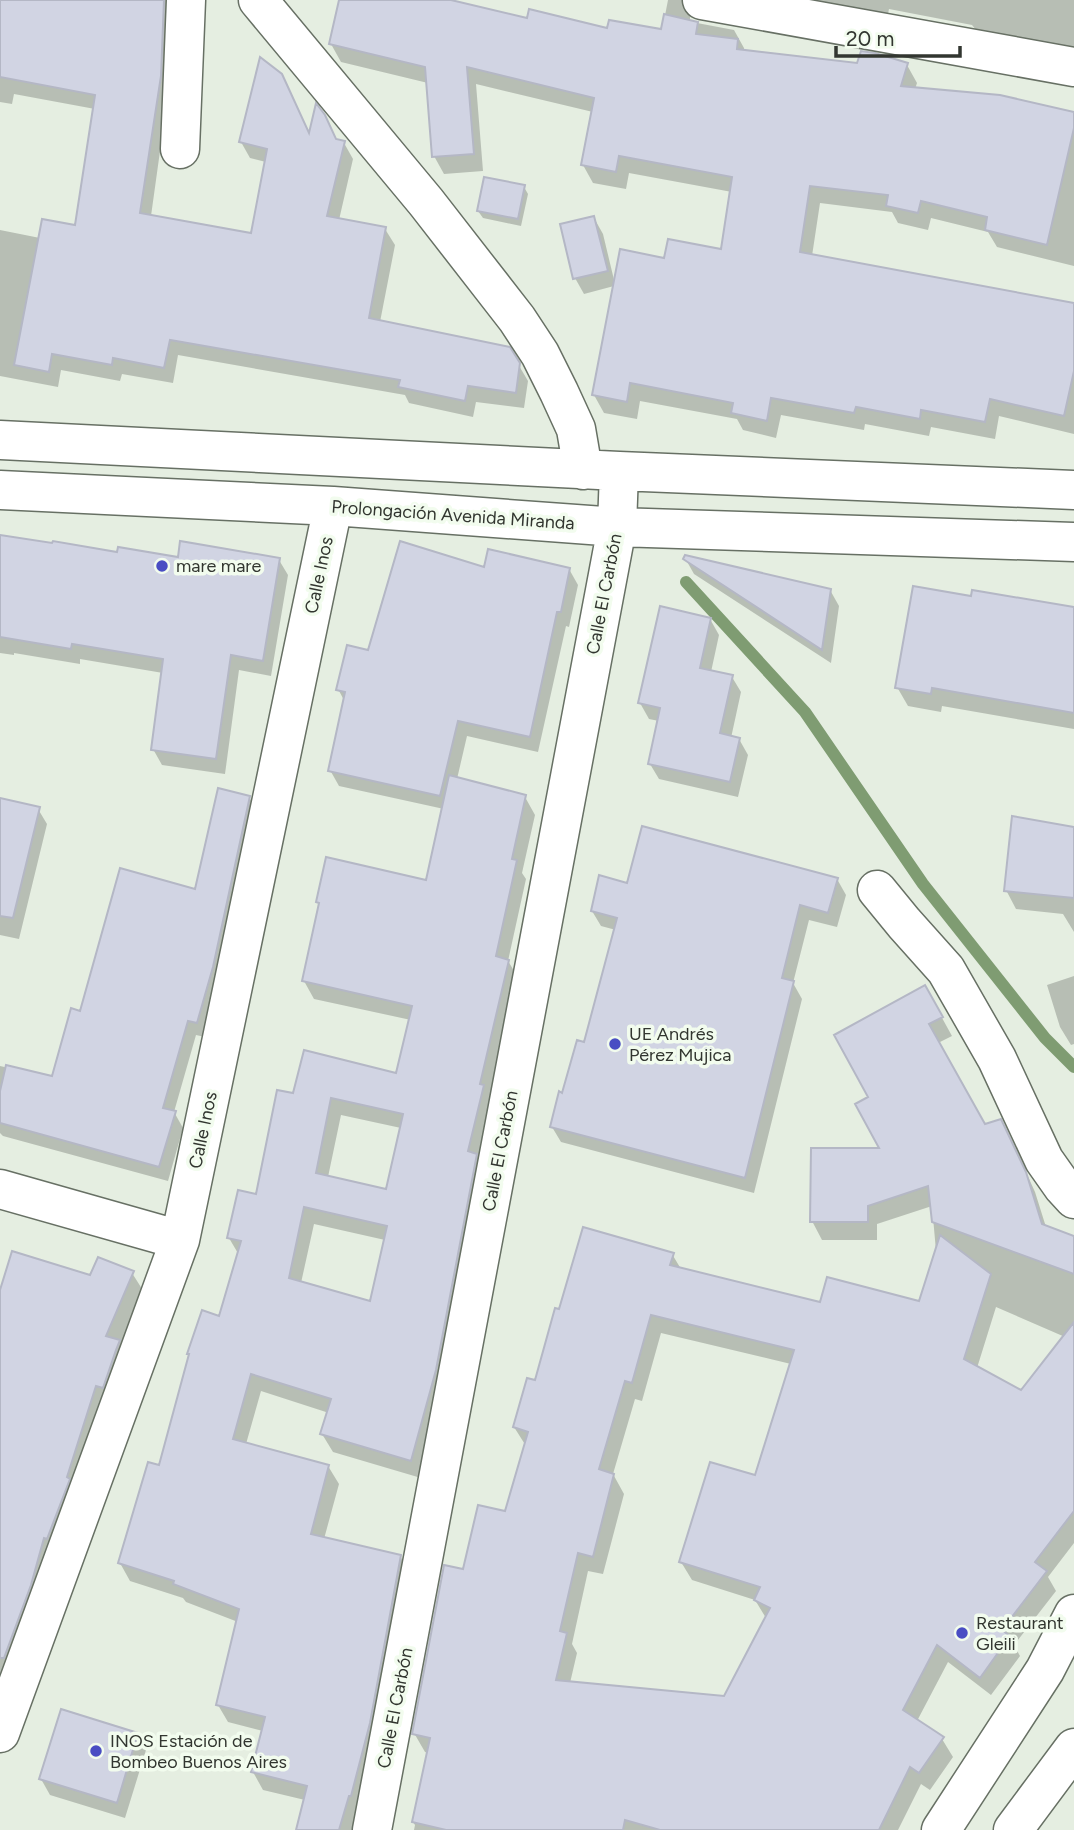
<svg xmlns="http://www.w3.org/2000/svg" width="1074" height="1830" viewBox="0 0 1074 1830" font-family="Figtree,sans-serif">
<style>
.shadow{fill:#0003;fill-rule:evenodd}
.lines{fill:none;stroke-linecap:round;stroke-linejoin:round}
.stream{stroke:#7f9c72;stroke-width:12}
.building{fill:#d1d4e3;stroke:#b4b7c5;stroke-width:2;fill-rule:evenodd}
.minor-casing{stroke:#677064;stroke-width:41}
.minor{stroke:#fff;stroke-width:38}
.poi-dot{fill:#494dc3;stroke:#f2fcee;stroke-width:2.5}
.labels{text-anchor:middle;stroke-width:7;stroke-linejoin:round;paint-order:stroke}
.street-label{font-size:18px;fill:#323630;stroke:#f2fcee}
.poi-label{font-size:18px;fill:#323630;stroke:#f2fcee;text-anchor:start}
</style>
<rect width="100%" height="100%" fill="#e5eee1"/>
<path class="shadow" d="M 0,0 L 181,0 L 151,216 L 252,235 L 266,162 L 250,158 L 241,142 L 281,75 L 291,93 L 310,135 L 323,116 L 337,142 L 344,143 L 353,159 L 339,220 L 385,229 L 395,245 L 380,322 L 518,364 L 528,381 L 524,408 L 476,402 L 473,417 L 409,403 L 405,395 L 178,355 L 173,383 L 122,374 L 120,381 L 61,370 L 58,387 L 0,376 L 0,230 L 40,238 L 77,228 L 95,109 L 14,94 L 12,104 L 0,102 Z
M 341,0 L 443,0 L 528,20 L 609,30 L 662,31 L 668,0 L 701,0 L 696,3 L 690,16 L 690,20 L 697,23 L 734,30 L 744,48 L 744,52 L 858,65 L 907,65 L 917,83 L 915,89 L 1074,114 L 1074,266 L 997,247 L 988,232 L 931,218 L 928,230 L 898,223 L 892,212 L 820,203 L 812,256 L 1074,310 L 1074,434 L 999,416 L 995,439 L 931,427 L 929,436 L 865,424 L 864,430 L 781,415 L 776,438 L 743,430 L 737,419 L 640,401 L 637,419 L 604,413 L 594,395 L 614,286 L 584,294 L 575,278 L 594,218 L 603,234 L 615,284 L 666,260 L 722,251 L 732,192 L 629,173 L 626,189 L 593,183 L 583,165 L 593,112 L 476,84 L 483,171 L 444,174 L 434,156 L 428,83 L 341,62 L 331,44 Z
M 814,0 L 1074,0 L 1074,50 L 976,30 L 972,25 L 889,9 L 888,14 Z
M 524,187 L 528,194 L 521,226 L 483,218 L 478,211 Z
M 0,536 L 118,554 L 179,559 L 279,560 L 288,575 L 271,676 L 239,670 L 225,774 L 162,765 L 153,749 L 163,673 L 80,659 L 80,664 L 14,653 L 14,655 L 0,653 Z
M 685,558 L 830,590 L 839,606 L 831,663 L 694,574 Z
M 486,569 L 569,569 L 578,585 L 569,627 L 566,626 L 538,752 L 467,736 L 457,779 L 525,797 L 535,815 L 522,873 L 526,879 L 508,961 L 519,979 L 421,1478 L 333,1452 L 322,1434 L 329,1413 L 261,1391 L 246,1444 L 328,1466 L 339,1484 L 324,1539 L 400,1556 L 411,1574 L 354,1830 L 298,1830 L 305,1800 L 263,1790 L 253,1772 L 263,1731 L 228,1722 L 218,1705 L 238,1622 L 186,1602 L 183,1598 L 130,1581 L 120,1563 L 220,1318 L 239,1255 L 229,1238 L 257,1196 L 294,1095 L 398,1075 L 411,1020 L 314,999 L 304,981 L 320,907 L 318,902 L 428,882 L 444,809 L 339,786 L 330,770 L 345,702 L 338,689 L 369,652 ZM 341,1115 L 401,1128 L 387,1191 L 328,1177 ZM 314,1224 L 385,1240 L 371,1303 L 301,1283 Z
M 973,598 L 1074,610 L 1074,729 L 942,706 L 941,712 L 908,706 L 897,687 Z
M 710,619 L 719,635 L 711,672 L 732,677 L 741,692 L 731,738 L 739,739 L 748,755 L 738,797 L 659,779 L 650,764 L 659,721 L 649,719 L 640,703 Z
M 249,797 L 258,812 L 205,1037 L 196,1035 L 174,1112 L 183,1128 L 168,1181 L 3,1136 L 0,1133 L 0,1066 L 53,1078 L 82,1013 L 196,892 Z
M 0,799 L 38,809 L 47,824 L 19,939 L 0,935 Z
M 1074,829 L 1074,932 L 1063,914 L 1016,909 L 1006,890 Z
M 837,879 L 846,895 L 837,927 L 809,920 L 793,983 L 802,999 L 754,1193 L 561,1142 L 552,1127 L 585,1044 L 616,930 L 601,926 L 592,911 L 628,885 Z
M 1074,976 L 1074,1044 L 1071,1045 L 1060,1027 L 1047,985 Z
M 925,987 L 952,1036 L 938,1043 L 984,1126 L 1011,1139 L 1035,1192 L 1046,1227 L 1074,1238 L 1074,1543 L 1048,1577 L 1056,1591 L 1014,1645 L 1020,1656 L 991,1695 L 948,1662 L 917,1721 L 942,1739 L 953,1757 L 930,1790 L 921,1784 L 898,1830 L 414,1830 L 415,1825 L 413,1822 L 429,1753 L 425,1752 L 414,1733 L 464,1571 L 507,1513 L 526,1446 L 514,1427 L 536,1382 L 672,1254 L 681,1269 L 822,1304 L 920,1303 L 936,1251 L 932,1206 L 877,1224 L 877,1240 L 822,1240 L 812,1221 L 882,1150 L 871,1098 ZM 996,1307 L 1065,1337 L 1021,1392 L 977,1368 ZM 661,1333 L 791,1364 L 756,1477 L 681,1562 L 692,1580 L 755,1600 L 766,1618 L 726,1698 L 570,1683 L 577,1653 L 572,1644 L 588,1571 L 603,1574 L 624,1494 L 613,1474 L 635,1399 L 642,1401 Z
M 132,1273 L 144,1292 L 121,1345 L 130,1360 L 0,1706 L 0,1296 L 91,1277 Z
M 137,1734 L 146,1750 L 125,1818 L 50,1795 L 41,1779 Z"/>
<g class="lines">
<path class="stream" d="M 686,582 L 805,712 L 923,884 L 1045,1038 L 1074,1067"/>
</g>
<path class="building" d="M 0,0 L 164,0 L 161,76 L 140,213 L 251,233 L 267,149 L 239,142 L 260,57 L 282,74 L 309,133 L 316,103 L 325,115 L 336,139 L 345,141 L 327,216 L 386,227 L 369,318 L 510,347 L 520,363 L 516,393 L 468,386 L 465,401 L 398,387 L 400,380 L 170,340 L 164,368 L 113,358 L 112,365 L 52,354 L 49,372 L 14,365 L 42,219 L 75,225 L 95,95 L 0,77 Z
M 339,0 L 451,0 L 527,18 L 529,9 L 607,28 L 609,20 L 661,29 L 664,14 L 698,22 L 696,34 L 738,39 L 737,49 L 857,63 L 861,51 L 875,53 L 908,63 L 901,86 L 1000,95 L 1074,112 L 1074,128 L 1047,245 L 985,230 L 987,217 L 921,201 L 918,213 L 886,206 L 888,195 L 810,186 L 800,252 L 1074,303 L 1074,371 L 1064,416 L 990,399 L 985,422 L 921,410 L 920,419 L 856,407 L 854,413 L 771,398 L 767,421 L 731,413 L 733,403 L 630,383 L 627,402 L 592,395 L 620,249 L 664,258 L 668,239 L 721,249 L 732,177 L 619,156 L 616,172 L 581,165 L 594,98 L 467,67 L 474,154 L 432,157 L 425,67 L 329,44 Z
M 484,177 L 525,185 L 518,219 L 477,211 Z
M 594,216 L 608,271 L 573,279 L 560,224 Z
M 0,535 L 52,543 L 53,541 L 117,552 L 118,547 L 178,557 L 180,541 L 280,558 L 263,661 L 231,655 L 216,759 L 151,750 L 163,659 L 72,644 L 71,649 L 0,637 Z
M 400,541 L 484,567 L 488,549 L 570,568 L 561,612 L 557,612 L 530,737 L 458,721 L 440,796 L 328,771 L 345,692 L 336,690 L 347,645 L 368,650 Z
M 685,555 L 831,589 L 822,650 L 683,559 Z
M 913,586 L 971,596 L 972,590 L 1074,607 L 1074,713 L 932,688 L 931,694 L 895,688 Z
M 660,606 L 711,618 L 700,668 L 733,675 L 720,733 L 740,738 L 730,782 L 648,764 L 660,708 L 638,703 Z
M 449,775 L 526,795 L 512,859 L 517,860 L 496,956 L 509,960 L 480,1084 L 484,1085 L 468,1151 L 477,1154 L 436,1370 L 411,1461 L 320,1434 L 331,1399 L 251,1374 L 233,1439 L 329,1465 L 311,1534 L 401,1555 L 370,1723 L 351,1796 L 349,1796 L 339,1830 L 296,1830 L 307,1786 L 251,1772 L 265,1717 L 216,1705 L 239,1609 L 173,1584 L 174,1581 L 118,1563 L 148,1462 L 159,1465 L 189,1354 L 187,1354 L 202,1310 L 219,1316 L 241,1241 L 227,1238 L 238,1190 L 256,1194 L 277,1090 L 293,1093 L 304,1050 L 396,1073 L 412,1006 L 302,981 L 319,903 L 316,902 L 326,857 L 426,880 ZM 331,1098 L 403,1114 L 386,1189 L 316,1173 ZM 304,1207 L 387,1226 L 370,1301 L 289,1278 Z
M 218,788 L 250,796 L 213,967 L 197,1023 L 188,1021 L 163,1108 L 176,1111 L 159,1167 L 0,1123 L 0,1091 L 6,1065 L 52,1076 L 71,1008 L 80,1011 L 120,868 L 195,889 Z
M 0,798 L 40,807 L 13,918 L 0,916 Z
M 1012,816 L 1074,827 L 1074,898 L 1004,891 Z
M 642,826 L 838,878 L 828,913 L 800,905 L 782,978 L 794,981 L 745,1178 L 550,1127 L 559,1091 L 562,1093 L 577,1040 L 584,1042 L 617,918 L 591,911 L 599,875 L 627,883 Z
M 925,985 L 943,1017 L 929,1024 L 985,1124 L 1001,1119 L 1026,1172 L 1042,1224 L 1074,1236 L 1074,1274 L 932,1222 L 928,1186 L 868,1206 L 868,1222 L 810,1222 L 811,1148 L 879,1148 L 855,1104 L 868,1097 L 834,1035 Z
M 583,1227 L 674,1253 L 670,1265 L 820,1302 L 827,1277 L 919,1301 L 940,1235 L 991,1274 L 964,1359 L 1021,1390 L 1074,1322 L 1074,1511 L 1035,1562 L 1047,1571 L 1002,1630 L 1010,1636 L 980,1678 L 937,1645 L 903,1710 L 944,1737 L 919,1773 L 910,1767 L 879,1830 L 660,1830 L 625,1820 L 623,1830 L 446,1830 L 412,1822 L 430,1738 L 412,1734 L 444,1565 L 463,1569 L 478,1505 L 505,1511 L 528,1432 L 513,1427 L 527,1378 L 535,1380 L 555,1308 L 559,1309 ZM 651,1315 L 794,1350 L 755,1475 L 710,1462 L 679,1562 L 760,1587 L 754,1600 L 770,1608 L 724,1696 L 556,1680 L 567,1633 L 560,1631 L 578,1553 L 593,1557 L 614,1474 L 599,1469 L 625,1381 L 632,1383 Z
M 12,1251 L 90,1275 L 98,1257 L 134,1271 L 106,1336 L 120,1340 L 116,1350 L 103,1388 L 96,1386 L 67,1477 L 70,1479 L 47,1539 L 44,1538 L 31,1585 L 4,1658 L 0,1658 L 0,1290 Z
M 61,1709 L 138,1733 L 117,1803 L 39,1779 Z"/>
<g class="lines">
<g class="minor-casing">
<path id="minor" d="M 258,0 L 426,202 L 517,319 L 540,354 L 559,392 L 576,429 L 583,470
M 702,0 L 1074,67
M 180,149 L 186,0
M 0,440 L 619,471 L 1074,490
M 0,490 L 333,506 L 617,527 L 1074,542
M 877,890 L 904,923 L 946,970 L 997,1059 L 1044,1160 L 1063,1187 L 1074,1199
M 0,1189 L 180,1240
M 0,1733 L 180,1240 L 333,506
M 372,1830 L 617,527 L 619,471
M 941,1830 L 1045,1670 L 1074,1614
M 1013,1830 L 1074,1748"/>
</g>
<use href="#minor" class="minor"/>
</g>
<g class="poi-dot">
<circle cx="162" cy="566" r="7"/>
<circle cx="615" cy="1044" r="7"/>
<circle cx="962" cy="1633" r="7"/>
<circle cx="96" cy="1751" r="7"/>
</g>
<g class="labels">
<g class="street-label">
<text transform="translate(453 515) rotate(4)" y="6">Prolongación Avenida Miranda</text>
<text transform="translate(319 575) rotate(-78)" y="6">Calle Inos</text>
<text transform="translate(604 594) rotate(-79)" y="6">Calle El Carbón</text>
<text transform="translate(203 1130) rotate(-78)" y="6">Calle Inos</text>
<text transform="translate(500 1151) rotate(-79)" y="6">Calle El Carbón</text>
<text transform="translate(395 1708) rotate(-79)" y="6">Calle El Carbón</text>
</g>
<g class="poi-label">
<text x="176" y="572">mare mare</text>
<text x="629" y="1040">UE Andrés<tspan x="629" dy="21">Pérez Mujica</tspan></text>
<text x="976" y="1629">Restaurant<tspan x="976" dy="21">Gleili</tspan></text>
<text x="110" y="1747">INOS Estación de<tspan x="110" dy="21">Bombeo Buenos Aires</tspan></text>
</g>
</g>
<path d="M836 46v10h124v-10" fill="none" stroke="#323630" stroke-width="3.5"/>
<text x="846" y="46" font-size="21" fill="#323630" stroke="#f2fcee" stroke-width="5" paint-order="stroke">20 m</text>
</svg>
